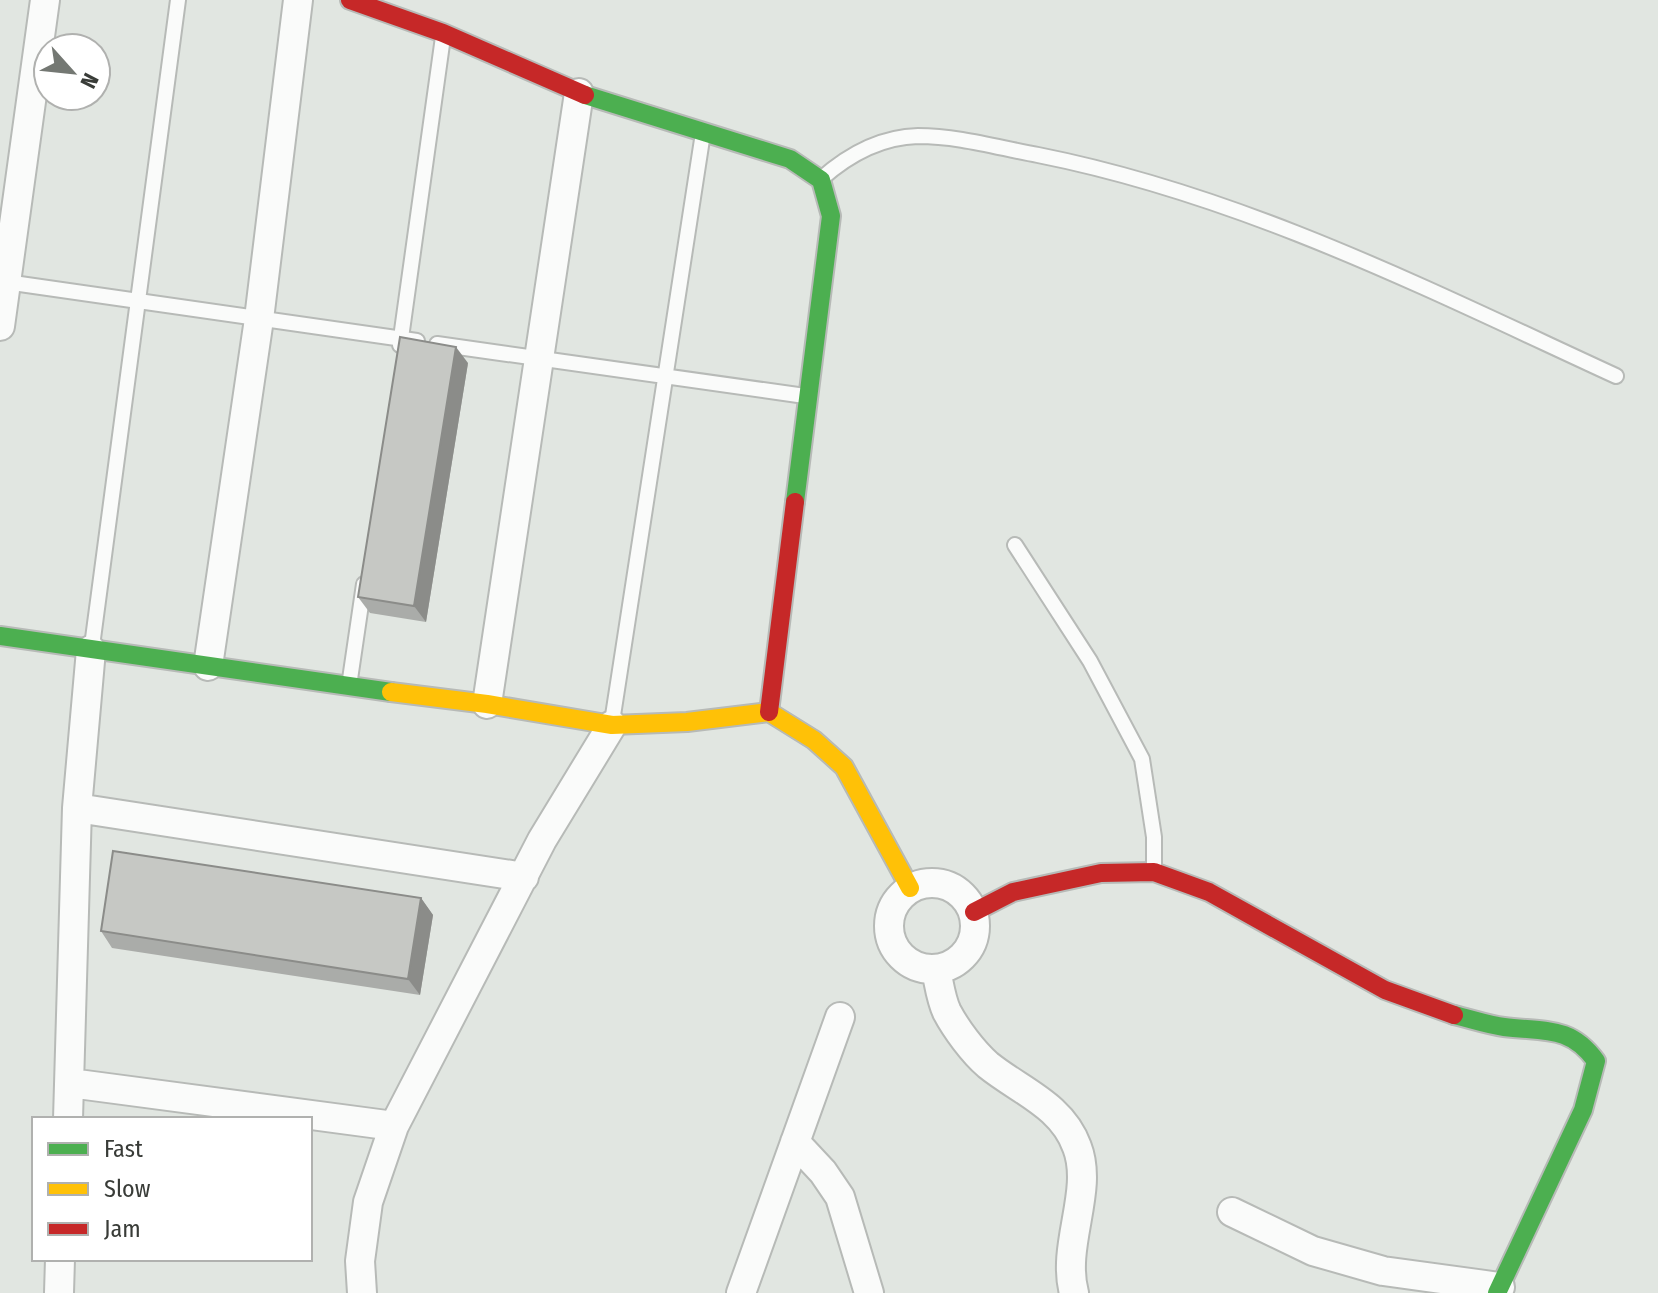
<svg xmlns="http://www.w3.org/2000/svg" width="1658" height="1293" viewBox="0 0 1658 1293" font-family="'Fira Sans Condensed',sans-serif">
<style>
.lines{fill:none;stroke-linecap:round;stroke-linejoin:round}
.lane-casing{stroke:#b7bab7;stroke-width:18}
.street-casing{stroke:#b7bab7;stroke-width:32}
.fast-casing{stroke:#b7bab7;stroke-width:22}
.slow-casing{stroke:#b7bab7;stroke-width:22}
.jam-casing{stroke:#b7bab7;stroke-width:22}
.lane{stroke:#fafbfa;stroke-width:14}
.street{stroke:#fafbfa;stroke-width:28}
.fast{stroke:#4caf50;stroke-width:18}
.slow{stroke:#ffc107;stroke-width:18}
.jam{stroke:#c62828;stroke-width:18}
.wall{fill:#aaaca9}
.shaded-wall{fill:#8b8c89}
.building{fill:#c6c8c4;stroke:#8b8c89;stroke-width:2}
</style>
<rect width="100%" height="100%" fill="#e1e6e1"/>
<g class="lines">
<g class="lane-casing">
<path id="lane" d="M 821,179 C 848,155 880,137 918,136 C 959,136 999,148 1038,155 C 1244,196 1427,289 1616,376
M 6,282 L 417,341
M 437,344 L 805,396
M 400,345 L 443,37
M 1015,545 L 1090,661 L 1142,759 L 1154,837 L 1154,868
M 92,646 L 178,0
M 349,686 L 364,584
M 612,722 L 703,133"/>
</g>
<g class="street-casing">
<path id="street" d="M 0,326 L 45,0
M 208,666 L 259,319 L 298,0
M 487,704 L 579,93
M 77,808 L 524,877
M889 926a43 43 0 1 1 86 0a43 43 0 1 1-86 0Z
M 936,970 C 939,983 941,1000 947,1012 C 956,1029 973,1052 988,1065 C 1020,1091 1062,1105 1077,1147 C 1094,1191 1061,1245 1074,1293
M 70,1083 L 394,1126
M 68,1119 L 77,808 L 91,650
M 795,1142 L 823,1172 L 840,1197 L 869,1293
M 1232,1212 L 1313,1251 L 1383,1271 L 1500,1287
M 59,1293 L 60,1259
M 362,1293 L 360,1261 L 368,1202 L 394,1126 L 542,840 L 612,725
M 741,1293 L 840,1017"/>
</g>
<g class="fast-casing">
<path id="fast" d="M 585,95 L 790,159 L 821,180 L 831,216 L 795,502
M 0,636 L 391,692
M 1454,1015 C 1471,1019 1488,1025 1504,1027 C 1544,1032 1570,1025 1596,1061 L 1583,1110 L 1497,1293"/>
</g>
<g class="slow-casing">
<path id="slow" d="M 391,692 L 487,704 L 612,725 L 687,722 L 769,712 L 814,740 L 844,767 L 910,888"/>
</g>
<g class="jam-casing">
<path id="jam" d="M 350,0 L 443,33 L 585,95
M 769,712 L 795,502
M 974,912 L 1013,892 L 1101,873 L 1154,872 L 1209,892 L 1385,990 L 1454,1015"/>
</g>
<use href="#lane" class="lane"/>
<use href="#street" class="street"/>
<use href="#fast" class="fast"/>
<use href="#slow" class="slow"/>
<use href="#jam" class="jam"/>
</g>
<path class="wall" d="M 468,363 L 426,622 L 370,613 L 358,597 Z
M 421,898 L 433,915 L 420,995 L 112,948 L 101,931 Z"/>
<path class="shaded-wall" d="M 456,347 L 468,363 L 426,622 L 414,606 Z
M 421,898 L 433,915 L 420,995 L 408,979 Z"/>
<path class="building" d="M 400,337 L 456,347 L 414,606 L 358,597 Z
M 113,851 L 421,898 L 408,979 L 101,931 Z"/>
<rect x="32" y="1117" width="280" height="144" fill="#ffffff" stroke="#b0b1af" stroke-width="2"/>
<rect x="48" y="1143" width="40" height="12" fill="#4caf50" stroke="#b0b1af" stroke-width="2"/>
<text x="104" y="1157" font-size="24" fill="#393c38">Fast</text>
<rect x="48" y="1183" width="40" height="12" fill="#ffc107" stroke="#b0b1af" stroke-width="2"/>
<text x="104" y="1197" font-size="24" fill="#393c38">Slow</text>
<rect x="48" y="1223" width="40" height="12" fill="#c62828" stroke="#b0b1af" stroke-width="2"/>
<text x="104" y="1237" font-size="24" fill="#393c38">Jam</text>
<g transform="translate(72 72) rotate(117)"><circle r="38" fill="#ffffff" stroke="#b0b1af" stroke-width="2"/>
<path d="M0-6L14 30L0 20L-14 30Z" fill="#747873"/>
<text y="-12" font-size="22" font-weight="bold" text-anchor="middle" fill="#393c38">N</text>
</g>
</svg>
